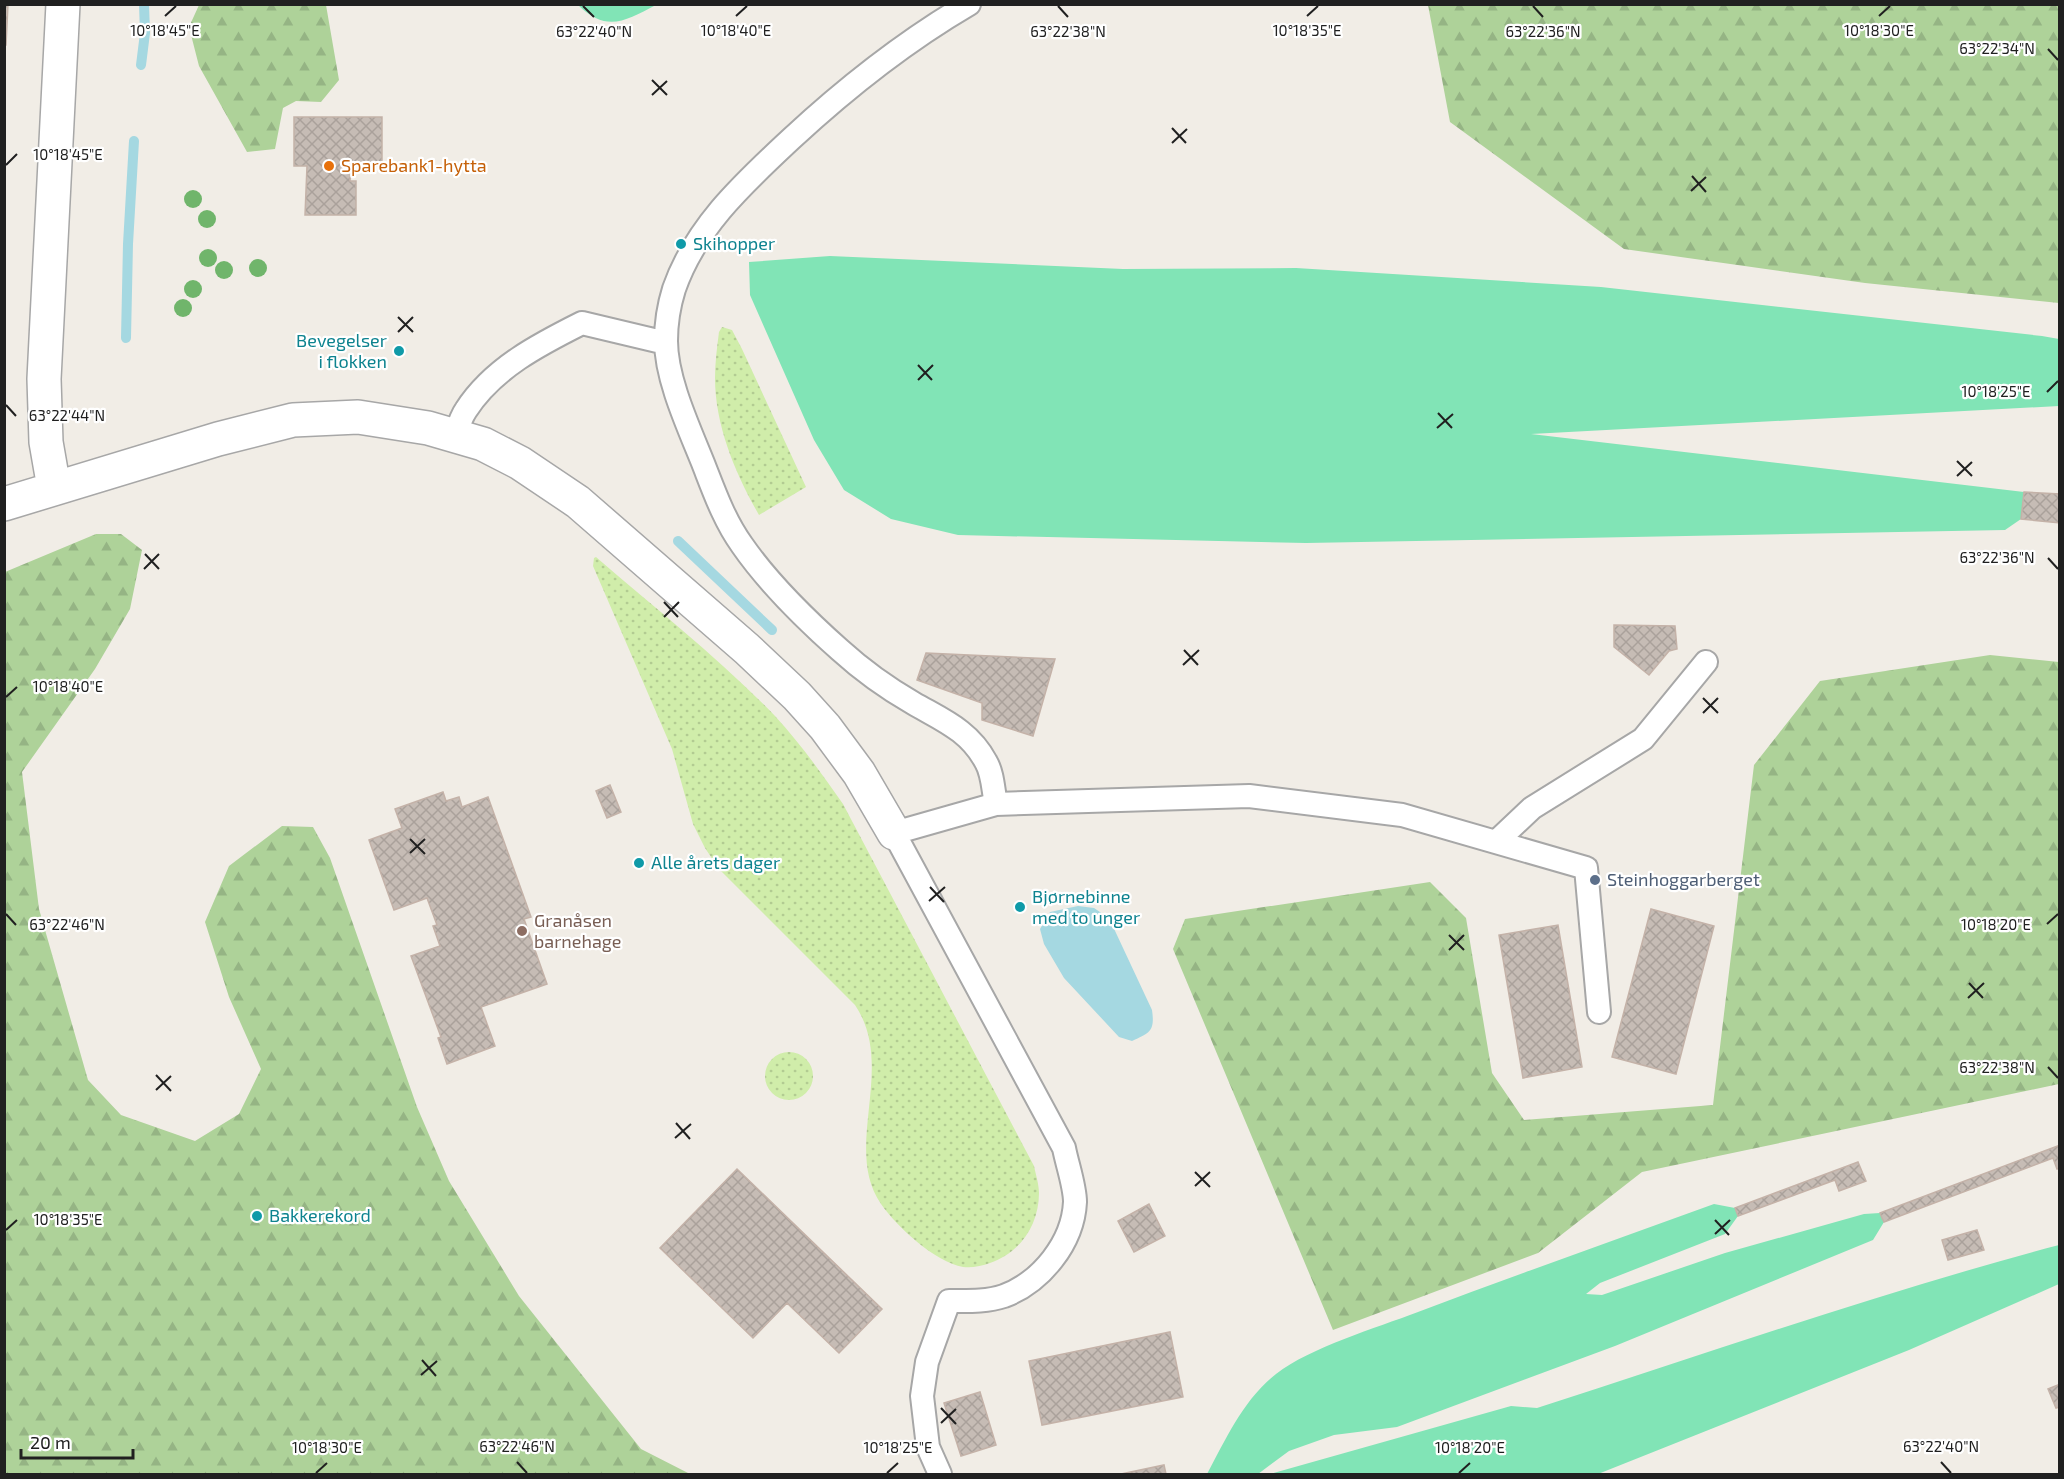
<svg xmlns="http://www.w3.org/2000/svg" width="2064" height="1479" viewBox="0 0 2064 1479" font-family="'Exo 2',sans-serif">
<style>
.grass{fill:url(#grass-dots)}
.forest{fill:url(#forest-firs)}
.pitch{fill:#81e4b6}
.water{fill:#a5d8e1}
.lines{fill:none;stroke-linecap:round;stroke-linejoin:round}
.stream{stroke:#a5d8e1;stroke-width:10}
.building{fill:url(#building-cross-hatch);stroke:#c4b2a8;stroke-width:1.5}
.service-casing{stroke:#a7a7a7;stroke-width:26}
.minor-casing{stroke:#a7a7a7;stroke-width:36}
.service{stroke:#fff;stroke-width:22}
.minor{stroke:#fff;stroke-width:33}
.tree{fill:#70b56b}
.ticks{fill:none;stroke:#202020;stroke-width:2}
.food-dot{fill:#e8710a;stroke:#fff;stroke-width:2}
.culture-dot{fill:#0f9aa8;stroke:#fff;stroke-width:2}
.service-dot{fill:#5c6f8a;stroke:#fff;stroke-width:2}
.education-dot{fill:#8d6e63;stroke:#fff;stroke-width:2}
.labels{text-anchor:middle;stroke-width:4.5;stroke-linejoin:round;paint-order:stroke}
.food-label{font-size:18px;fill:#c56008;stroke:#fff;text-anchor:start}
.culture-label{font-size:18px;fill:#0d838f;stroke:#fff;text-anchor:start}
.service-label{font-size:18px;fill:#4e5e75;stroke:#fff;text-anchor:start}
.education-label{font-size:18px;fill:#785e54;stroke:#fff;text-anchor:start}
.ticks-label{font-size:15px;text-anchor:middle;fill:#202020;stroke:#fff;stroke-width:4.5;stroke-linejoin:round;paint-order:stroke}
</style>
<defs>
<pattern id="grass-dots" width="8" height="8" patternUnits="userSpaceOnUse" patternTransform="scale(1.5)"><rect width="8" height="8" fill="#d0edaa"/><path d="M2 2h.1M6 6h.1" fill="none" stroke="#b2cb92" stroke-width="1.8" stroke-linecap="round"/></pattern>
<pattern id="forest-firs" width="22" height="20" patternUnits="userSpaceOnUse" patternTransform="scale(1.5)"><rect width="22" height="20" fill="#aed299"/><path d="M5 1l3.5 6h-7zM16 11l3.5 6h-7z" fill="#95b484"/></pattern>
<pattern id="building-cross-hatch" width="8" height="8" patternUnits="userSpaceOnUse" patternTransform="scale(1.5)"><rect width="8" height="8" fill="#c6bcb5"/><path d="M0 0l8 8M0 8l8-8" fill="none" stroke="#aaa19b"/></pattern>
</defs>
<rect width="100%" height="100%" fill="#f1ede6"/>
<path class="grass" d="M 722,327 L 732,330 L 742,349 L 806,487 L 759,515 C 736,475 715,426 715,378 C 715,363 717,347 719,332 Z
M 596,557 C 656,609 720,659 775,716 C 800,743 822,774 843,804 L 1034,1166 C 1036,1175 1039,1185 1039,1193 C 1039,1225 1020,1253 990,1263 C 982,1266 972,1268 963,1267 C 935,1262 897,1227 881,1204 C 842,1148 897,1067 855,1005 L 719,869 L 705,848 L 693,824 L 672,749 L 593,566 L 594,558 Z
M765 1076a24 24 0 1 1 48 0a24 24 0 1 1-48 0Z"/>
<path class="forest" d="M 199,5 L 326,5 L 339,80 L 321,102 L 296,101 L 283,108 L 275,149 L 247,152 L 199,66 L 189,27 Z
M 1428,5 L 2059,5 L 2059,303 L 1865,283 L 1624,249 L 1450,122 Z
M 96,534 L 121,534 L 142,550 L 130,609 L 95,669 L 22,772 L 39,909 L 88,1080 L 121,1115 L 195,1141 L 239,1114 L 261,1069 L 229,997 L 205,922 L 229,866 L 282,826 L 313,827 L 330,858 L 417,1107 L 449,1181 L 519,1296 L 641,1449 L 690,1474 L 5,1474 L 5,572 Z
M 1990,655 L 2059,662 L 2059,1084 L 1642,1172 L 1538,1253 L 1333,1330 L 1173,949 L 1185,919 L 1430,882 L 1466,918 L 1492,1073 L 1524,1120 L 1713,1105 L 1754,765 L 1820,681 Z"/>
<path class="pitch" d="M 578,5 L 656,5 C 625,21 607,33 578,5 Z
M 830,256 L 1123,269 L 1296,268 L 1601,287 L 2042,336 L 2059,339 L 2059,406 L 1531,434 L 2024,492 L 2021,519 L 2005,530 L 1306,543 L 958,535 L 891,519 L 844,490 L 814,440 L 750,295 L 749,262 Z
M 1714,1204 L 1735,1208 L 1738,1216 L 1725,1234 L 1600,1283 L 1586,1294 L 1602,1295 L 1725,1253 L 1864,1214 L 1880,1213 L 1884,1222 L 1873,1240 L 1615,1346 L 1397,1427 L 1334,1435 L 1289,1451 L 1258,1474 L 1207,1474 C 1226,1439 1243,1400 1276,1374 C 1311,1347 1376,1328 1418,1312 C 1516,1275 1615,1240 1714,1204 Z
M 2059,1245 L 2059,1284 L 1909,1350 L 1598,1474 L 1270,1474 L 1511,1406 L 1537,1408 C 1711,1352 1882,1292 2059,1245 Z"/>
<path class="water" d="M 1078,906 L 1094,908 L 1109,918 L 1152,1010 C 1155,1031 1150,1033 1132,1041 L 1119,1037 L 1064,978 L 1044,944 L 1040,929 L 1050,912 Z"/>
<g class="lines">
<path class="stream" d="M 141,65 L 145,33 L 144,4
M 126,338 L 128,244 L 134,141
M 678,541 L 772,630"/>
</g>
<path class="building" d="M 4,4 L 8,4 L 6,45 L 4,45 Z
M 294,117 L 382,117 L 382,166 L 351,166 L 350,181 L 356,181 L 356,215 L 305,215 L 307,166 L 294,166 Z
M 2024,492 L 2060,494 L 2060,523 L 2021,519 Z
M 1614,625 L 1675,626 L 1677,649 L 1669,651 L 1649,675 L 1614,647 Z
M 926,653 L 1055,659 L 1033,736 L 982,720 L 982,703 L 917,680 Z
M 610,785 L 621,812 L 607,818 L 596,791 Z
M 443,792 L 446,801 L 459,797 L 462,807 L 488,797 L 531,917 L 524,919 L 547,984 L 481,1007 L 495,1046 L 447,1064 L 438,1038 L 441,1037 L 411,956 L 440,946 L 433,926 L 437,925 L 427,898 L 394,910 L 369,840 L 402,828 L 395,809 Z
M 1651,909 L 1714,926 L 1676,1074 L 1612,1057 Z
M 1558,925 L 1582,1067 L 1523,1078 L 1499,935 Z
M 2060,1145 L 2060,1168 L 2057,1169 L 2053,1158 L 1884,1222 L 1882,1218 L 1880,1213 Z
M 1858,1162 L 1866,1181 L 1839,1191 L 1835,1180 L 1738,1216 L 1735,1208 Z
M 737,1169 L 882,1309 L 839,1353 L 787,1303 L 753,1338 L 660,1248 Z
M 1149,1204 L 1165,1236 L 1134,1252 L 1118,1221 Z
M 1977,1230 L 1984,1250 L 1948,1260 L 1942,1240 Z
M 1170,1332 L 1183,1397 L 1042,1425 L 1029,1361 Z
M 2060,1384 L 2060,1407 L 2056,1408 L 2048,1389 Z
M 980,1392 L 996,1445 L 961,1456 L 944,1403 Z
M 1164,1465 L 1166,1474 L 1121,1474 Z"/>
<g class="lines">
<g class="service-casing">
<path id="service" d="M 969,4 C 904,42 846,88 791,139 C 744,183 696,226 674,289 C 669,305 666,324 666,341 C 666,379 689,428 703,463 C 714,491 724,520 742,545 C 769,584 804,618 840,650 C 862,670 887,688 913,703 C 942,720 969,730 986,762 C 993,774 993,790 996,804
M 455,436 C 458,427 461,417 466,410 C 493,368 540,344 582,323 L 666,343
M 1496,842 L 1532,808 L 1643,739 L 1706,662
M 940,1474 L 928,1447 L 922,1396 L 927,1362 L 949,1301 C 967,1301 986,1302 1004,1296 C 1041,1282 1073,1243 1075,1202 C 1075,1186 1067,1164 1064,1148 L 894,833 L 996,804 L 1249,796 L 1402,815 L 1586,868 L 1599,1012"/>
</g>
<g class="minor-casing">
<path id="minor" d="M 54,488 L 46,442 L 44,379 L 63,4
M 4,504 L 218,439 L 293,420 L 358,417 L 428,428 L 483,444 L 520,463 L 578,502 L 747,649 L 797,696 L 825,727 L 859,773 L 894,833"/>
</g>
<use href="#service" class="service"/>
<use href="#minor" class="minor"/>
</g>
<g class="tree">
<circle cx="193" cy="199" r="9"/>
<circle cx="207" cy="219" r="9"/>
<circle cx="208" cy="258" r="9"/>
<circle cx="258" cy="268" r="9"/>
<circle cx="224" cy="270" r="9"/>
<circle cx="193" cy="289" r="9"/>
<circle cx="183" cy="308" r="9"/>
</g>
<path class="ticks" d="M 583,6 L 594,17M 1058,6 L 1068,17M 1533,6 L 1543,17M 165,16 L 176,6M 736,16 L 747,6M 1307,16 L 1318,6M 1879,16 L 1890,6M 2048,49 L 2058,60M 652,80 L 667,95M 652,95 L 667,81M 1172,128 L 1186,143M 1172,143 L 1187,129M 6,165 L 17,154M 1692,176 L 1706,192M 1691,191 L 1706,177M 398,317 L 413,332M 398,332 L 413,317M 918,365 L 932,380M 918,380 L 933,365M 2047,392 L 2058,381M 6,405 L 16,416M 1438,413 L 1452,428M 1437,428 L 1453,414M 1957,461 L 1972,476M 1957,476 L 1972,462M 145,554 L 159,569M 2048,558 L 2058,569M 144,569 L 159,554M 664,602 L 678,617M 664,617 L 679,602M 1184,650 L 1198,665M 1183,665 L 1199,650M 6,697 L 17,687M 1703,698 L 1718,713M 1703,713 L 1718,698M 410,839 L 425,854M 410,853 L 425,839M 930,887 L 944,902M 929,901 L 945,887M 6,914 L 16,925M 2047,924 L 2058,914M 1449,935 L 1464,950M 1449,950 L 1464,935M 1969,983 L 1983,998M 1968,998 L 1984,983M 2048,1067 L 2058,1078M 156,1075 L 171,1091M 156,1090 L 171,1076M 676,1123 L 690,1139M 675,1138 L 691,1124M 1195,1172 L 1210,1187M 1195,1186 L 1210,1172M 1715,1220 L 1729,1235M 6,1230 L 17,1220M 1715,1234 L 1730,1220M 422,1360 L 436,1376M 421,1375 L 437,1361M 941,1408 L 956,1424M 941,1423 L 956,1409M 517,1462 L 527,1473M 1941,1462 L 1951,1473M 316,1473 L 327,1463M 887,1473 L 898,1463M 1459,1473 L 1470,1463"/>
<circle class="food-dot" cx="329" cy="166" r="6"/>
<g class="culture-dot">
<circle cx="681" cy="244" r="6"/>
<circle cx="399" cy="351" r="6"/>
<circle cx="639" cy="863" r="6"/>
<circle cx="1020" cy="907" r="6"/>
<circle cx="257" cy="1216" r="6"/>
</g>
<circle class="service-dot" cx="1595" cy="880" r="6"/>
<circle class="education-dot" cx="522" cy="931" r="6"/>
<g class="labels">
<g class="food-label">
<text x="341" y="172">Sparebank1-hytta</text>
</g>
<g class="culture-label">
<text x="693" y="250">Skihopper</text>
<text x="387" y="347" text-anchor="end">Bevegelser<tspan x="387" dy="21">i flokken</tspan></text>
<text x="651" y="869">Alle årets dager</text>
<text x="1032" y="903">Bjørnebinne<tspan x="1032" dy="21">med to unger</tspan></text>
<text x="269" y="1222">Bakkerekord</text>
</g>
<g class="service-label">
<text x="1607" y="886">Steinhoggarberget</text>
</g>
<g class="education-label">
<text x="534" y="927">Granåsen<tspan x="534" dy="21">barnehage</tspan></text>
</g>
</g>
<g class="ticks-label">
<text x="165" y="36">10°18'45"E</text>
<text x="736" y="36">10°18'40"E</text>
<text x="1307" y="36">10°18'35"E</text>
<text x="1879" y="36">10°18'30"E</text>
<text x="594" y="37">63°22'40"N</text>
<text x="1068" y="37">63°22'38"N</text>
<text x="1543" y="37">63°22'36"N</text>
<text x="1997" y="54">63°22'34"N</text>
<text x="68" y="160">10°18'45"E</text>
<text x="1996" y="397">10°18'25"E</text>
<text x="67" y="421">63°22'44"N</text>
<text x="1997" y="563">63°22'36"N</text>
<text x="68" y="692">10°18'40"E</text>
<text x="1996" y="930">10°18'20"E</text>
<text x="67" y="930">63°22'46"N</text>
<text x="1997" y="1073">63°22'38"N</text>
<text x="68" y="1225">10°18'35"E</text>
<text x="517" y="1452">63°22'46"N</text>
<text x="1941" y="1452">63°22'40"N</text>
<text x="327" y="1453">10°18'30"E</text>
<text x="898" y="1453">10°18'25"E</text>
<text x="1470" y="1453">10°18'20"E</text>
</g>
<rect width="2064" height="1479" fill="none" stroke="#202020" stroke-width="12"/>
<path d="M21 1449v9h112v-9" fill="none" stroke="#202020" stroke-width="3"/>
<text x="30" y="1449" font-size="18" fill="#202020" stroke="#ffffff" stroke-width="4.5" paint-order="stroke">20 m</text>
</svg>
